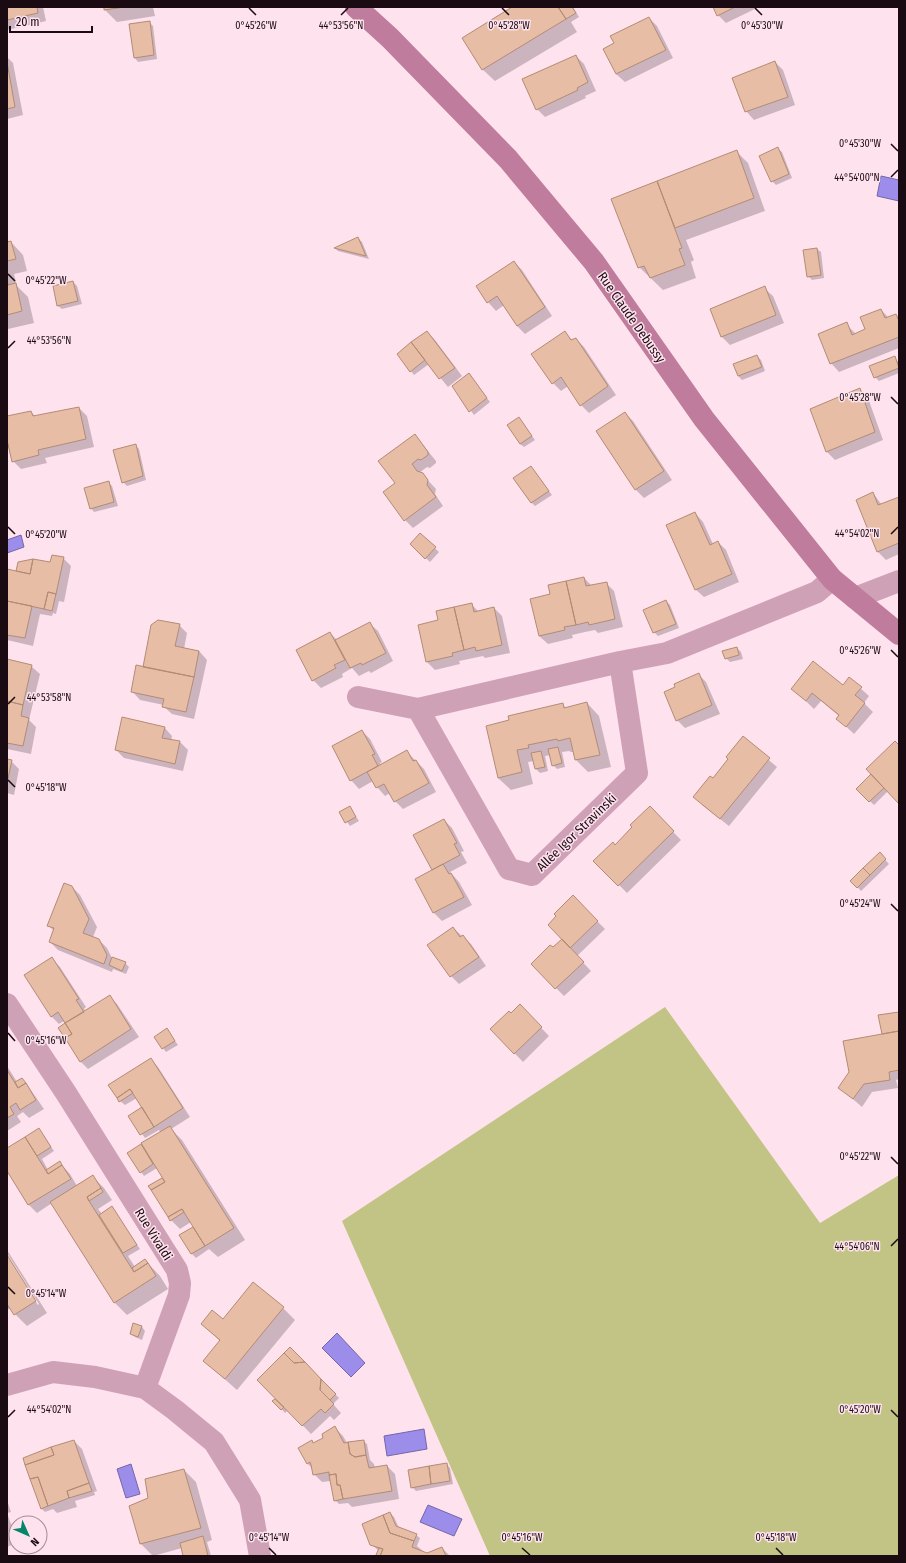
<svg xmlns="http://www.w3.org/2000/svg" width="906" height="1563" viewBox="0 0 906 1563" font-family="'Fira Sans Condensed',sans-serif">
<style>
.green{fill:#c1c484}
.water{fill:#9c8dea;stroke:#7566a9}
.shadow{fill:#0003}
.building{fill:#e7bda6;stroke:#b38b75}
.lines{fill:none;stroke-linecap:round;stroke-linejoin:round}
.street{stroke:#cfa1b6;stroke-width:22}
.secondary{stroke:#bf7c9c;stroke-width:22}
.ticks{fill:none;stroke:#1a0b12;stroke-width:1.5}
.labels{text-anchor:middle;stroke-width:3;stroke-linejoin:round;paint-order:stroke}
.street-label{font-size:13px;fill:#1a0b12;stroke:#fee2ee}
.ticks-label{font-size:10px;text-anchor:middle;fill:#1a0b12;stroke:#fee2ee;stroke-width:3;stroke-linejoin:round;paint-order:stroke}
</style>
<rect width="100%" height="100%" fill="#fee2ee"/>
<path class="green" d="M 665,1007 L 820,1223 L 899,1175 L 899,1556 L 490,1556 L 342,1221 Z"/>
<path class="water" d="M 881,176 L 899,180 L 899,201 L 877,196 Z
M 21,535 L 24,547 L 7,553 L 7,540 Z
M 337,1333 L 365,1363 L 351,1377 L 322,1348 Z
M 424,1429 L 427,1449 L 387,1456 L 384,1436 Z
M 131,1464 L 140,1494 L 126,1498 L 117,1469 Z
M 428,1505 L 462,1519 L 454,1536 L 420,1522 Z"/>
<path class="shadow" d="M 7,7 L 43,7 L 46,21 L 7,30 Z
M 105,7 L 153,7 L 155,16 L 117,22 L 105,10 Z
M 514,7 L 573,7 L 579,17 L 571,22 L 577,32 L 495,81 L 482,69 Z
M 714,7 L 756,7 L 757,8 L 726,23 L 718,15 Z
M 649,18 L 657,26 L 673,58 L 625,82 L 616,74 L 604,50 L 615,44 Z
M 149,22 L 153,26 L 157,59 L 138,62 L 135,58 Z
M 576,56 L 584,64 L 596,91 L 585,96 L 586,98 L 545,117 L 537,109 Z
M 7,57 L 13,63 L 23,115 L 7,119 Z
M 775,62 L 783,70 L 795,105 L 754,120 L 746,111 Z
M 778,149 L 782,152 L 792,178 L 776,185 L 772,181 Z
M 736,151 L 748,163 L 765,211 L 686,240 L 694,260 L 691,262 L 696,278 L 663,290 L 639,267 L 612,200 Z
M 358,238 L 362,242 L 369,259 L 338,251 L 335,248 Z
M 11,242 L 23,255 L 27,271 L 14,274 L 17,286 L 28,297 L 34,323 L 8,329 L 7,328 L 7,243 Z
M 817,249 L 821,252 L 824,278 L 812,280 L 808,276 Z
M 514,262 L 522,270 L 552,316 L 525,334 L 517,326 L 504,305 L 496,311 L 488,302 L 477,286 Z
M 73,282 L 77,286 L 82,304 L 62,309 L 58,306 Z
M 764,288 L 773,296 L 784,323 L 730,345 L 722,337 L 711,309 Z
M 881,310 L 889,318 L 896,315 L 899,318 L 899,348 L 839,372 L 831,363 L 846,324 L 856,334 L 866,329 Z
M 427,332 L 435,340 L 462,376 L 448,387 L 429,364 L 414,375 L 411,371 Z
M 565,333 L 573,341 L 576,339 L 584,347 L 616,395 L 589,413 L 581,405 L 568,386 L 561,391 L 553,383 Z
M 757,356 L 761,360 L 765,371 L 742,380 L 738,376 Z
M 894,357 L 899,363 L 899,373 L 879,381 L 875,377 Z
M 469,374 L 490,402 L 474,415 L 453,386 Z
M 860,389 L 868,398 L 883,440 L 835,460 L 827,452 L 811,410 Z
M 79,408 L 87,416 L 94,447 L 45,458 L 47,463 L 21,469 L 13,461 L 7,435 L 7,417 L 31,412 L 36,417 Z
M 625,413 L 633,421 L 672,480 L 644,498 L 636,490 L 597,432 Z
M 519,418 L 535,440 L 524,447 L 520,444 Z
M 415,435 L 436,461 L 436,463 L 430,468 L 427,467 L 419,473 L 422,474 L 436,489 L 435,494 L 443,506 L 413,528 L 405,520 L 396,483 Z
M 135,445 L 139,449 L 146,480 L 127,486 L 123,482 Z
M 531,467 L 552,495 L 535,506 L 531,502 Z
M 108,482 L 112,486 L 118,506 L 94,512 L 91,508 Z
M 873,493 L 882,505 L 899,498 L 899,554 L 886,560 L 878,552 L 857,500 Z
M 695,513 L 703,522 L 713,544 L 718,542 L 726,550 L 739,582 L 704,597 L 695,589 Z
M 420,534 L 439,552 L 430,562 L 411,544 Z
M 63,558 L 71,566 L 64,602 L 59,601 L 56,614 L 53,613 L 52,616 L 40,614 L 33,646 L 7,640 L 7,570 L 19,573 L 51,564 Z
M 584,578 L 592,586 L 606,583 L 614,591 L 623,627 L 598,633 L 595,630 L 585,632 L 572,635 L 573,638 L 548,644 L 539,636 L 552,595 Z
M 666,601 L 670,605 L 679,628 L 658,636 L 654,632 Z
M 471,604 L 479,612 L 494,608 L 502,616 L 510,653 L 485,658 L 483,656 L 459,661 L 460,664 L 435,670 L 427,662 L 439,621 Z
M 369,623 L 378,631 L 393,661 L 371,673 L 369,671 L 359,676 L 352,668 L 342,674 L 343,677 L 321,688 L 313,680 L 297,651 L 330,633 L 337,640 Z
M 179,625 L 187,633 L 184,649 L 199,651 L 207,660 L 194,719 L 172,714 L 163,706 L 164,705 L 140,700 L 132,691 L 143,668 Z
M 737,648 L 741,652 L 743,659 L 730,662 L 726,658 Z
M 7,660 L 31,666 L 40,674 L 29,720 L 36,727 L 31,754 L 7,749 Z
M 698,674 L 706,682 L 720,714 L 685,728 L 677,720 L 677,687 Z
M 849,678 L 869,696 L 864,703 L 873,712 L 854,734 L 837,718 L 839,716 L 821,701 L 814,709 L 792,688 L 843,686 Z
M 587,703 L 599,716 L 611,767 L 588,772 L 576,760 L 574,752 L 571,752 L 569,751 L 562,752 L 565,767 L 557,769 L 553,765 L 551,755 L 545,756 L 548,771 L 540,773 L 536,769 L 534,761 L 528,762 L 533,784 L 511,790 L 498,778 L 510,721 L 562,704 L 566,708 Z
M 164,727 L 172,736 L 171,741 L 180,742 L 188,750 L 183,771 L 124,758 L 116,750 Z
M 362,731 L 370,739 L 382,762 L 380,763 L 381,766 L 407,752 L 424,769 L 436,792 L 403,809 L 395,801 L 390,793 L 385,796 L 377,787 L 373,781 L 359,789 L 351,780 L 333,747 Z
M 743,738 L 777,767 L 729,826 L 702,805 Z
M 899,747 L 899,802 L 888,791 L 874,805 L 857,789 Z
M 7,760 L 11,761 L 19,769 L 14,795 L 7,793 Z
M 350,808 L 359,821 L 350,826 L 341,813 Z
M 650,808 L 681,840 L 627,893 L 595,861 L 615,846 Z
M 444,820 L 452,828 L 464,851 L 461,852 L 467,863 L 450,872 L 459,882 L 472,905 L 442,921 L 434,913 L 416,879 L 433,870 Z
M 880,854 L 889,864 L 861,891 L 852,881 Z
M 72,887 L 80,895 L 97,927 L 93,937 L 99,940 L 107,948 L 112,958 L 125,963 L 129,967 L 126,974 L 113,969 L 112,972 L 58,950 L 50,942 L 54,931 L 48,925 Z
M 573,897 L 605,929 L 577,956 L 591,971 L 564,996 L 532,964 L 563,939 Z
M 453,928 L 471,944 L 486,966 L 459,984 L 451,976 Z
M 52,959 L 60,967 L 86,1007 L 84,1009 L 86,1012 L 109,996 L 117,1004 L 139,1037 L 88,1069 L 80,1061 L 64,1021 L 59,1024 L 51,1016 Z
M 520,1006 L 549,1036 L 523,1062 L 491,1029 L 511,1014 Z
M 899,1013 L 899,1079 L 896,1080 L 898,1088 L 872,1092 L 862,1107 L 839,1087 L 884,1035 L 883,1034 Z
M 167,1030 L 178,1045 L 166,1052 L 163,1048 Z
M 150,1059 L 158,1067 L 190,1117 L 171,1129 L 182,1140 L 245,1240 L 218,1257 L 209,1249 L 196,1258 L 192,1254 L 180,1235 L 193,1228 L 196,1231 L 191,1222 L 180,1229 L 171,1220 L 166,1181 L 157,1168 L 144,1176 L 128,1153 L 161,1133 L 159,1130 L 145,1138 L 129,1116 L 143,1108 L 137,1098 L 125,1105 L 120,1101 Z
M 7,1066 L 17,1082 L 26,1083 L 44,1109 L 29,1118 L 23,1112 L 17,1116 L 21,1122 L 7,1131 Z
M 39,1129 L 54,1151 L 42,1159 L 48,1170 L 60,1163 L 70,1174 L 77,1186 L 92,1176 L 104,1188 L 112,1200 L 98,1209 L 102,1214 L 112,1208 L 140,1249 L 128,1256 L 135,1267 L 145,1260 L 160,1276 L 168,1289 L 127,1315 L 115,1303 L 52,1203 L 37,1213 L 29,1205 L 7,1170 L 7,1149 Z
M 7,1250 L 47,1313 L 27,1326 L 15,1314 L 11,1308 L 7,1310 L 7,1257 L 38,1305 L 39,1304 L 7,1253 Z
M 283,1308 L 295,1320 L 237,1390 L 204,1361 L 220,1341 L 202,1324 Z
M 134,1324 L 142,1327 L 145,1331 L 142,1340 L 135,1337 L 131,1334 Z
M 290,1349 L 339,1398 L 333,1404 L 341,1413 L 334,1420 L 330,1416 L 311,1434 L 288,1410 L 285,1413 L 274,1401 L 282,1407 Z
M 335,1428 L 343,1436 L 347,1443 L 363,1441 L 367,1444 L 370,1460 L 374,1464 L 375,1468 L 387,1466 L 395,1474 L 399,1499 L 352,1507 L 348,1503 L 339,1504 L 335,1500 L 331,1481 L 322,1482 L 314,1474 L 313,1469 L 307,1463 L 314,1444 L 325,1438 Z
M 74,1441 L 82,1449 L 97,1491 L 94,1492 L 95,1495 L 75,1501 L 77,1507 L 57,1513 L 53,1509 L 45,1512 L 41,1508 Z
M 446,1464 L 450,1468 L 453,1484 L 416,1491 L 412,1487 Z
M 184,1470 L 196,1482 L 212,1540 L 207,1542 L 211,1556 L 184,1556 L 182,1548 L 153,1556 L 141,1544 L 130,1506 L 149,1498 Z
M 7,1500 L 11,1512 L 7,1513 L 16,1538 L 16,1543 L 7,1547 Z
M 390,1513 L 394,1517 L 399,1528 L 416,1535 L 420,1538 L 417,1546 L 424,1552 L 427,1554 L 442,1548 L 450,1556 L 377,1556 L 379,1551 L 371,1544 Z"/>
<path class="building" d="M 7,7 L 37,7 L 38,13 L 7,20 Z
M 104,7 L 125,7 L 104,10 Z
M 512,7 L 558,7 L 566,19 L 482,70 L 462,38 Z
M 558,7 L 572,7 L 576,13 L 566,19 Z
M 713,7 L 735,7 L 717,16 Z
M 649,17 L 666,50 L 616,74 L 603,49 L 614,43 L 610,36 Z
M 150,21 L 154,55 L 134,58 L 129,24 Z
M 576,55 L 588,82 L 577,88 L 578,90 L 536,110 L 522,79 Z
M 775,61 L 788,97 L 745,112 L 732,78 Z
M 7,62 L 15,107 L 7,109 Z
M 778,147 L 789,174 L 771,182 L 759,156 Z
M 737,150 L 754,198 L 675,228 L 657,181 Z
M 657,181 L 682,248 L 679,249 L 685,265 L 650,278 L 644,266 L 638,268 L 611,199 Z
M 358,237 L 366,256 L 334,248 Z
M 11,241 L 16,259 L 7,261 L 7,242 Z
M 817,248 L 821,275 L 807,277 L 803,250 Z
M 514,261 L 545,307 L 517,326 L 497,296 L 487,303 L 476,286 Z
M 7,279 L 8,285 L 16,283 L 22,311 L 7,315 Z
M 73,281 L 78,301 L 57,306 L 53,286 Z
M 765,286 L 776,315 L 721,337 L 710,309 Z
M 881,309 L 885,318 L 896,314 L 899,321 L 899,337 L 830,364 L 818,334 L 847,322 L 852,335 L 865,329 L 860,317 Z
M 427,331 L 455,368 L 439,379 L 411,342 Z
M 565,331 L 571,340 L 576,338 L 608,386 L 580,406 L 561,377 L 552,384 L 531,354 Z
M 411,342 L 425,360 L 410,372 L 397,354 Z
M 757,355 L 762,367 L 738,376 L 733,364 Z
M 895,356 L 899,368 L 874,378 L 869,366 Z
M 469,373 L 487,398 L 469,412 L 452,386 Z
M 860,388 L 875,432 L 826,452 L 810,409 Z
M 79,407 L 86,439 L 38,450 L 39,455 L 12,462 L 7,440 L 7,416 L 31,411 L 33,416 Z
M 625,412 L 664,471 L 635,490 L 596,431 Z
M 519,417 L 532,436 L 520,444 L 507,425 Z
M 415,434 L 428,452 L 428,455 L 421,460 L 418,459 L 412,464 L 417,471 L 423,473 L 428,480 L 427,485 L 436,497 L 404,521 L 383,492 L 395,483 L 378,461 Z
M 136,444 L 143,476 L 122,483 L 113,450 Z
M 531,466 L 549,491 L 531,503 L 513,478 Z
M 109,481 L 114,502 L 90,509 L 84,488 Z
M 873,492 L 878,505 L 899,497 L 899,543 L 877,552 L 856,500 Z
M 695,512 L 710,545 L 718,541 L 732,574 L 695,590 L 666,525 Z
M 420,533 L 436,547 L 425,559 L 410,544 Z
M 52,555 L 64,557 L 56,594 L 48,592 L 44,609 L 7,601 L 7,569 L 30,574 L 33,559 L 50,562 Z
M 33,559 L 30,574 L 16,571 L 18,562 Z
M 584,577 L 586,586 L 607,582 L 615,619 L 589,625 L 588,622 L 576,625 L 566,581 Z
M 566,581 L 576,625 L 564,627 L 565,630 L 539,636 L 530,599 L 550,594 L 548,585 Z
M 48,592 L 56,594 L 52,611 L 44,609 Z
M 666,600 L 676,624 L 653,633 L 643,610 Z
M 7,601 L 32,606 L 25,638 L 7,635 Z
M 472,603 L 474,612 L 494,607 L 502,645 L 476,651 L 475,647 L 464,650 L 454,607 Z
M 454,607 L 464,650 L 452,653 L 453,656 L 426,662 L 418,625 L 438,620 L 436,611 Z
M 158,620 L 180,624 L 175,646 L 199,651 L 194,677 L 143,667 L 151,625 Z
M 370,622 L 386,653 L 362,665 L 361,663 L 350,668 L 335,640 Z
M 330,632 L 345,660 L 334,665 L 336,668 L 312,681 L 296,650 Z
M 737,647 L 739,655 L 725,659 L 722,651 Z
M 7,659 L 32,665 L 23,705 L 7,701 Z
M 813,661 L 843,685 L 849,677 L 862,687 L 855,695 L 865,703 L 846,727 L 836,719 L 839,715 L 812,693 L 806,701 L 791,689 Z
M 136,665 L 194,677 L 186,712 L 162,707 L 164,699 L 131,692 Z
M 699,673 L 712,705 L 676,721 L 664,692 L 675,687 L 674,684 Z
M 7,701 L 23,705 L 21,716 L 29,718 L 23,746 L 7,743 Z
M 587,702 L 600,755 L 575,760 L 570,738 L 558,741 L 557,739 L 528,745 L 529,748 L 517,750 L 522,772 L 498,778 L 486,726 L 509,720 L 508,716 L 563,703 L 564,708 Z
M 122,717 L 165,727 L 162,738 L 180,741 L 175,764 L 115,750 Z
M 362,730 L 375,754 L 372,755 L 378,766 L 350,781 L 332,746 Z
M 743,736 L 770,758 L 720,819 L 693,797 L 710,776 L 713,778 L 728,759 L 726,757 Z
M 895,741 L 899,745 L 899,804 L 866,769 Z
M 558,747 L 562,763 L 552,766 L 548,749 Z
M 407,750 L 413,761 L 416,760 L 429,783 L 394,802 L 384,784 L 376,788 L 367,772 Z
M 541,751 L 545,767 L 535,769 L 531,753 Z
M 7,759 L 12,760 L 7,783 Z
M 871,774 L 884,788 L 869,802 L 856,789 Z
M 350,806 L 356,817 L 345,823 L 339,812 Z
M 650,806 L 674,831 L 618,886 L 593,861 L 613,842 L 615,845 L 632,827 L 630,825 Z
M 444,819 L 457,843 L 454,844 L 460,855 L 432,870 L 413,835 Z
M 880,852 L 886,859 L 870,875 L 863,868 Z
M 443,864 L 449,874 L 451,873 L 464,897 L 433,913 L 415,879 Z
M 863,868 L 870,875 L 857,888 L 850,881 Z
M 64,883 L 72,886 L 89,919 L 83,933 L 99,939 L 107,955 L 104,964 L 49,942 L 54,928 L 47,926 Z
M 573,895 L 598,921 L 570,948 L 548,925 L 556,916 L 554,914 Z
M 453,927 L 460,937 L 463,935 L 479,957 L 450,977 L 427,945 Z
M 562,939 L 584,962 L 555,989 L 531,964 L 550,945 L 553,947 Z
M 52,957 L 79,999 L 76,1000 L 84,1012 L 65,1023 L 58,1012 L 51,1017 L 24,975 Z
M 112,957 L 126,962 L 122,971 L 109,965 Z
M 110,995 L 131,1029 L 80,1062 L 65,1038 L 72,1034 L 65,1023 Z
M 520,1004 L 542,1027 L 514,1054 L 490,1029 L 509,1011 L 511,1013 Z
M 899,1012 L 899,1031 L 882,1034 L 878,1015 Z
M 65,1023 L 72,1034 L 65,1038 L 58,1028 Z
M 167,1028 L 175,1041 L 162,1049 L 154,1037 Z
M 899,1031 L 899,1070 L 889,1072 L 890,1080 L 864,1084 L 853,1099 L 838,1088 L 849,1072 L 843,1041 Z
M 151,1058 L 183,1108 L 154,1127 L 130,1089 L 117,1098 L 108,1085 Z
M 7,1070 L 18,1088 L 26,1083 L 36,1100 L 20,1110 L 16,1103 L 10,1107 L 14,1114 L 7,1118 Z
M 22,1078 L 26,1083 L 18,1088 L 15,1082 Z
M 130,1089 L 133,1093 L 119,1102 L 117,1098 Z
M 142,1107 L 154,1127 L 140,1135 L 128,1116 Z
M 170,1126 L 234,1228 L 205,1246 L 182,1209 L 168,1217 L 151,1190 L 165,1182 L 141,1143 Z
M 39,1128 L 51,1147 L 37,1156 L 25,1137 Z
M 25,1137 L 48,1174 L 62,1165 L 71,1179 L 28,1205 L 7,1171 L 7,1148 Z
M 141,1144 L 153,1164 L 140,1173 L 127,1153 Z
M 60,1161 L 62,1165 L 48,1174 L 46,1170 Z
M 93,1175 L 101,1188 L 87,1197 L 89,1201 L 134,1272 L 148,1263 L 156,1276 L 114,1303 L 50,1202 Z
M 162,1178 L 165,1182 L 151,1190 L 148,1186 Z
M 101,1188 L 103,1192 L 89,1201 L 87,1197 Z
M 112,1206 L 137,1245 L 123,1253 L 99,1215 Z
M 182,1209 L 184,1212 L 170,1221 L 168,1217 Z
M 193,1227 L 205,1246 L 191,1254 L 179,1235 Z
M 7,1255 L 36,1301 L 14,1315 L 7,1304 Z
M 145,1259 L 148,1263 L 134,1272 L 132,1268 Z
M 253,1282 L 284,1307 L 225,1379 L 203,1361 L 220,1340 L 201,1324 L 212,1310 L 223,1319 Z
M 133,1323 L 142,1326 L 138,1337 L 130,1334 Z
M 290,1347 L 305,1362 L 294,1363 L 284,1353 Z
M 284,1353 L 294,1363 L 305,1362 L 321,1379 L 320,1390 L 334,1404 L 325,1413 L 321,1409 L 302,1426 L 257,1380 Z
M 321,1379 L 336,1394 L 330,1400 L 320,1390 Z
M 275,1399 L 284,1407 L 281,1410 L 272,1401 Z
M 335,1426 L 344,1443 L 348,1442 L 350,1454 L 355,1457 L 366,1455 L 369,1468 L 387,1465 L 392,1491 L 343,1499 L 340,1485 L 337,1485 L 336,1474 L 329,1475 L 329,1472 L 313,1475 L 311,1465 L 310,1462 L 307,1464 L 298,1448 L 312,1440 L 313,1443 L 323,1438 L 322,1434 Z
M 74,1440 L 89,1483 L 67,1491 L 69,1498 L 48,1506 L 38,1477 L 30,1479 L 25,1465 L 54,1455 L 51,1447 Z
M 364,1440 L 366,1455 L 355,1457 L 350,1454 L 348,1442 Z
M 51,1447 L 54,1455 L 25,1465 L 23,1458 Z
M 447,1463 L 450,1481 L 431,1484 L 429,1466 Z
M 429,1466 L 431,1484 L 411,1488 L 408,1470 Z
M 184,1469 L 201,1528 L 140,1544 L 129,1506 L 148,1498 L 145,1479 Z
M 336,1474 L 337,1485 L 340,1485 L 343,1499 L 334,1501 L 329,1475 Z
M 38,1477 L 48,1506 L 41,1509 L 30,1479 Z
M 89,1483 L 92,1491 L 69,1498 L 67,1491 Z
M 390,1512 L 396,1526 L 417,1534 L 414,1541 L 390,1533 L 383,1515 Z
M 383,1515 L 390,1533 L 414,1541 L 412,1547 L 427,1553 L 442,1547 L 446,1556 L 380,1556 L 383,1549 L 370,1545 L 362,1524 Z
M 203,1536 L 208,1556 L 183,1556 L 180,1543 Z
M 379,1548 L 383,1549 L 380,1556 L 376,1555 Z"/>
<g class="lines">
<path class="street" d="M 855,598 L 899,581
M 620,662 L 637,773 L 532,875 L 509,869 L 418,709 L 620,662 L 667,653 L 817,592 L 832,579
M 358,697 L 418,709
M 7,1004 L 66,1093 L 177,1270 L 180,1283 L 179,1295 L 145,1388
M 7,1385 L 53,1372 L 95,1377 L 145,1388 L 175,1410 L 214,1442 L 250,1500 L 260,1556"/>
<path class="secondary" d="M 356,7 L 390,38 L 508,159 L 594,262 L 704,419 L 832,579 L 899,634"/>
</g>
<path class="ticks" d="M 249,8 L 256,15M 502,8 L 509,15M 755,8 L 762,15M 341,15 L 348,8M 891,144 L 898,151M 891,177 L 898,170M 8,274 L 15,281M 8,348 L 15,341M 891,397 L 898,404M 8,527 L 15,534M 891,534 L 898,527M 891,650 L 898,657M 8,704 L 15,697M 8,780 L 15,787M 891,904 L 898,911M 8,1033 L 15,1041M 891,1157 L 898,1164M 891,1246 L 898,1239M 8,1287 L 15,1294M 891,1410 L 898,1417M 8,1417 L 15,1410M 269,1548 L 276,1555M 522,1548 L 530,1555M 776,1548 L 783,1555"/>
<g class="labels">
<g class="street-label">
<text transform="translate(632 317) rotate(55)" y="5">Rue Claude Debussy</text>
<text transform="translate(576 832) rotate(-44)" y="5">Allée Igor Stravinski</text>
<text transform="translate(154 1234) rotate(58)" y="5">Rue Vivaldi</text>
</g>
</g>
<g class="ticks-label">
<text x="256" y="29">0°45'26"W</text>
<text x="341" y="29">44°53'56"N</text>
<text x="509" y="29">0°45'28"W</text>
<text x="762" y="29">0°45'30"W</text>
<text x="860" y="147">0°45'30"W</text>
<text x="857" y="181">44°54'00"N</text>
<text x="46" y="284">0°45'22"W</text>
<text x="49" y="344">44°53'56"N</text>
<text x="860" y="401">0°45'28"W</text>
<text x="857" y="537">44°54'02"N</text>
<text x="46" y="538">0°45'20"W</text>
<text x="860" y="654">0°45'26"W</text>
<text x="49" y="701">44°53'58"N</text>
<text x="46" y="791">0°45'18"W</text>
<text x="860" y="907">0°45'24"W</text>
<text x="46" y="1044">0°45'16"W</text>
<text x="860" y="1160">0°45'22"W</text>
<text x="857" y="1250">44°54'06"N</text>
<text x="46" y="1297">0°45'14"W</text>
<text x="49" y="1413">44°54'02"N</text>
<text x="860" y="1413">0°45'20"W</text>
<text x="269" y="1541">0°45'14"W</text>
<text x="522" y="1541">0°45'16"W</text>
<text x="776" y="1541">0°45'18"W</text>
</g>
<rect width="906" height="1563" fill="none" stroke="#1a0b12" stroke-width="16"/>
<g transform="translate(28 1535) rotate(135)"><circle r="19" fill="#fee2ee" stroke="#a38c96"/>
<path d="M0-3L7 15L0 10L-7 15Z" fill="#048668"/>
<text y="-6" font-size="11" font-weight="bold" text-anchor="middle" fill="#1a0b12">N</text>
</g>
<path d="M10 26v6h82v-6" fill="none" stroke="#1a0b12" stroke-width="2"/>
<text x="16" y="26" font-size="12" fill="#1a0b12" stroke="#fee2ee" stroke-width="3" paint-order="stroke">20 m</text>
</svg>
